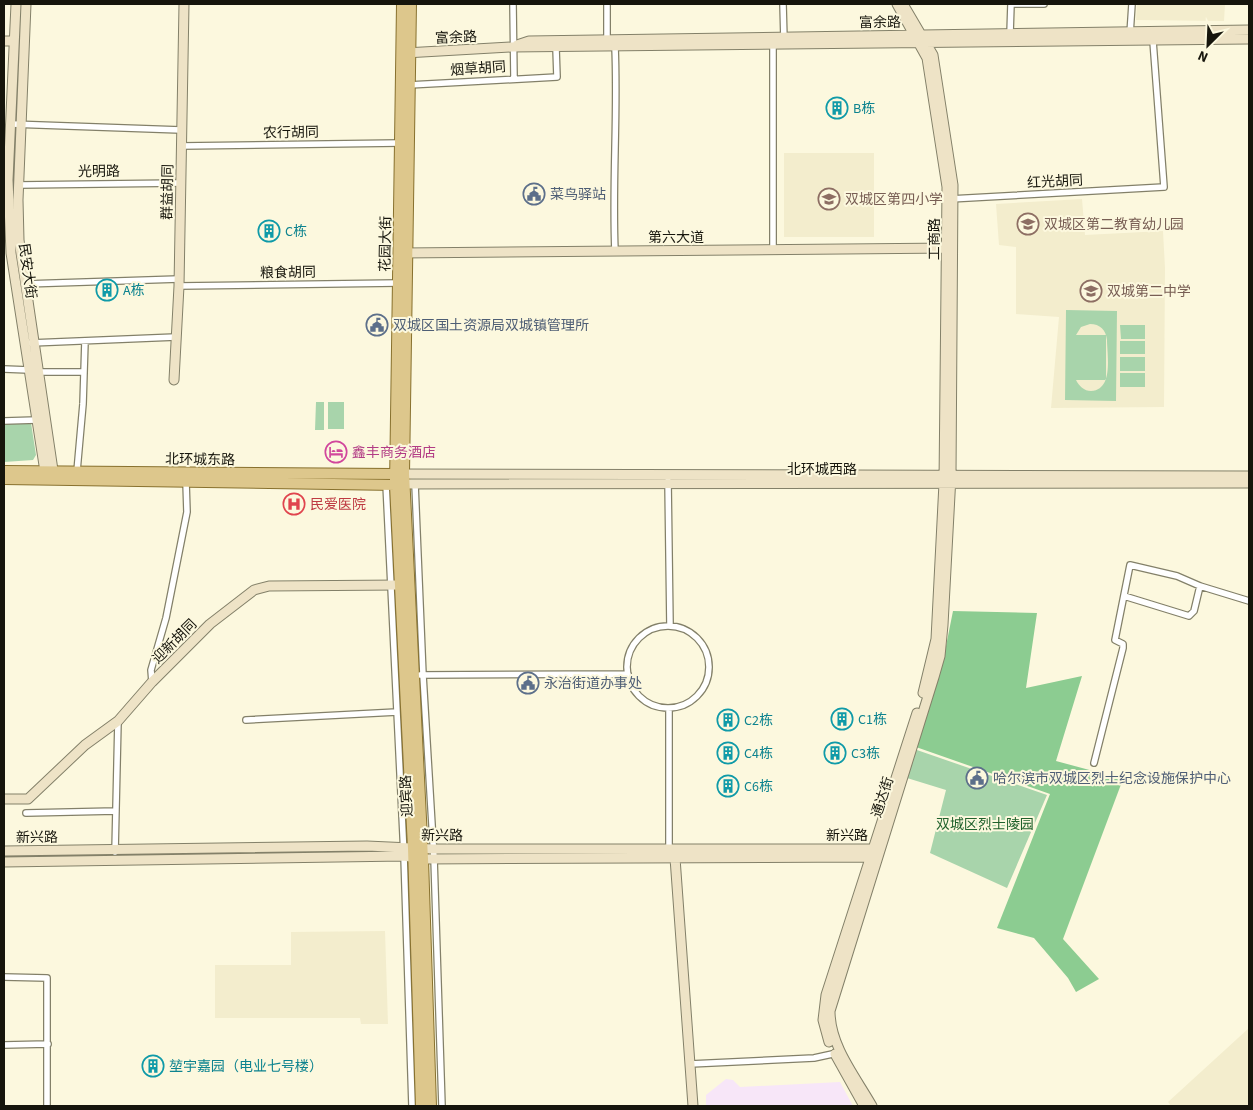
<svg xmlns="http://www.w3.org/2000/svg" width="1253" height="1110" viewBox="0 0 1253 1110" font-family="'Source Sans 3','Noto Sans SC',sans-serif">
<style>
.built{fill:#f3edcd}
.medical{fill:#f7e6f8}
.green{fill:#a8d4ab;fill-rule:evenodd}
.forest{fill:#8ccc91}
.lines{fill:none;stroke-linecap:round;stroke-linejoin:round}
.street-casing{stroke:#838069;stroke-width:8}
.secondary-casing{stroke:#838069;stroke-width:11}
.primary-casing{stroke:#88712e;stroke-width:12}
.street{stroke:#fff;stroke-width:5.5}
.secondary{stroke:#eee3c6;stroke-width:9}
.primary{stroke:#ddc78c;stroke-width:10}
.labels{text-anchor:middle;stroke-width:4;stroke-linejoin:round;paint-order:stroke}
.street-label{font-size:14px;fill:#16150c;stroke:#fcf8de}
.culture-label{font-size:14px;fill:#0d838f;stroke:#fcf8de;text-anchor:start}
.service-label{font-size:14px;fill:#4e5e75;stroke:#fcf8de;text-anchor:start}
.education-label{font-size:14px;fill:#785e54;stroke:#fcf8de;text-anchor:start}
.hotel-label{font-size:14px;fill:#b23c85;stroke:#fcf8de;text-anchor:start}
.health-label{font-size:14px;fill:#be3a42;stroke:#fcf8de;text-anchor:start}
.park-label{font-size:14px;fill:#1f612b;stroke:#fcf8de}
</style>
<rect width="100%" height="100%" fill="#fcf8de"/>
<path class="built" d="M 1137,4 L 1225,4 L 1224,21 L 1136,20 Z
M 784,153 L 874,153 L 874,237 L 784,237 Z
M 1082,199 L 1085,235 L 1163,231 L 1165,268 L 1164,407 L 1051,408 L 1059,317 L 1016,314 L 1016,247 L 999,245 L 996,204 Z
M 385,931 L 388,1024 L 361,1024 L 360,1018 L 215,1018 L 215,965 L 291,965 L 291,932 Z
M 1249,1028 L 1249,1106 L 1171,1106 L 1168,1102 Z"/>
<path class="medical" d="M 726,1079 L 733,1080 L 740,1087 L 840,1082 L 853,1106 L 706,1106 L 706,1095 Z"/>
<path class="green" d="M 1066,310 L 1117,311 L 1116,401 L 1065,400 ZM 1090,324 C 1100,324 1106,330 1107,340 C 1107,354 1114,390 1091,391 C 1084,391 1079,386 1076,380 L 1106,380 L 1106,335 L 1076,335 L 1081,327 Z
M 1120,325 L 1145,325 L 1145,339 L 1121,339 Z
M 1120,341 L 1145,341 L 1145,354 L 1120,354 Z
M 1120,357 L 1145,357 L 1145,371 L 1120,371 Z
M 1120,373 L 1145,373 L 1145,387 L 1120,387 Z
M 316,402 L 324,402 L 324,430 L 315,430 Z
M 328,402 L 344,402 L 344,429 L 328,429 Z
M 4,423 L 31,423 L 36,455 L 33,460 L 4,462 Z
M 914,749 L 1047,795 L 1007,888 L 930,853 L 946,790 L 907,778 Z"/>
<path class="forest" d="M 953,611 L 1037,613 L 1026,688 L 1082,676 L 1056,761 L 1123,779 L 1063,939 L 1099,979 L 1076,992 L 1068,978 L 1034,938 L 997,928 L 1050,794 L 916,747 L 944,656 Z"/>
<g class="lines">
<g class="street-casing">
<path id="street" d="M 513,4 L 514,78
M 607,4 L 607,40
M 783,4 L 784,40
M 1011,4 L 1044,4
M 1010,34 L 1011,4
M 1130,34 L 1132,4
M 773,45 L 773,250
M 615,47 C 618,115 612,183 615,251
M 409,85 L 557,77 L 556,48
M 11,124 L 181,130
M 181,146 L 400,143
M 19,185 L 181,183
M 950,199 L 1164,187 L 1153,41
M 25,284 L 179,279
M 179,286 L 398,283
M 31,343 L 176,337
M 4,369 L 29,370
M 38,372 L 84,372
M 4,421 L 37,420
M 77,471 L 83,404 L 85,341
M 668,481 L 670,626
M 386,484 L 404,856 L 412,1106
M 415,484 L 423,675 L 434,858 L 442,1106
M 1124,596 L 1189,616 L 1194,611 L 1200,586
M627 667a41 41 0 1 1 82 0a41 41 0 1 1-82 0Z
M 420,675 L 628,674
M 152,682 L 151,670 L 166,618 L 187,512 L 186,482
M 669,709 L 669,850
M 246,720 L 397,712
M 1094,763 L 1123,648 L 1123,644 L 1115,640 L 1130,565 L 1177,576 L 1200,586 L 1249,601
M 26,813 L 116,811
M 115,852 L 118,721
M 4,977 L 47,978 L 47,1106
M 4,1045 L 48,1044
M 690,1064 L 814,1058 L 837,1053"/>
</g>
<g class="secondary-casing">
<path id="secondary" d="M 16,4 L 8,180 L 11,253 L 46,478
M 26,4 L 18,200 L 19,240 L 54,477
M 897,4 L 927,58 L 947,187 L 944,483 L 936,639 L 923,693
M 4,41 L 14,41
M 517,45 L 529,41 L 1249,30
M 405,53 L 512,47 L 1249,39
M 402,253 L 952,248
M 174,380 L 179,286 L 184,4
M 397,474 L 1249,476
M 398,484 L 1249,483
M 4,799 L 28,799 L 85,745 L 118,721 L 152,682 L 210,624 L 254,590 L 269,586 L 400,585
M 4,851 L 367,846 L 433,849 L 877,849
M 672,854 L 675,858 L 693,1106
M 4,862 L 404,856 L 423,859 L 873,857
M 829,1042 L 823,1020 L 826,995 L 917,713
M 835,1054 L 864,1106
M 872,1106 C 855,1076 830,1046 830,1011 L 934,677 L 940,656 L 943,625 L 951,476 L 953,185 L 933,55 L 903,4"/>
</g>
<g class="primary-casing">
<path id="primary" d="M 402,4 L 395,485 L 413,848 L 421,1106
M 411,4 L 404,474 L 423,859 L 431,1106
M 4,471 L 395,474
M 4,479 L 395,485"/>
</g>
<use href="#street" class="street"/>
<use href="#secondary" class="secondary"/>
<use href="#primary" class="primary"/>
</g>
<defs>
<g id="building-ring" transform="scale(1.125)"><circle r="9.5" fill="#fcf8de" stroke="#0f9aa8" stroke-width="1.5"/><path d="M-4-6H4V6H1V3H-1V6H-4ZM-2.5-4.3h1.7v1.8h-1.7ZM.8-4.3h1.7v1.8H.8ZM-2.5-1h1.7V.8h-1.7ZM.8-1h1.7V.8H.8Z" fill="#0f9aa8"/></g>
<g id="civic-ring" transform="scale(1.125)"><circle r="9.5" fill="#fcf8de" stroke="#5c6f8a" stroke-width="1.5"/><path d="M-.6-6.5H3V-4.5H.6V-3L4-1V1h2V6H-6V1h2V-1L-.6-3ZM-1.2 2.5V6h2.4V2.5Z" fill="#5c6f8a"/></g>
<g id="school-ring" transform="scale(1.125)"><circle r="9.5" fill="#fcf8de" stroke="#8d6e63" stroke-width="1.5"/><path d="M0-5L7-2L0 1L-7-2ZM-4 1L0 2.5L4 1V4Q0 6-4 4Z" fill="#8d6e63"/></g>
<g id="hotel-ring" transform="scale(1.125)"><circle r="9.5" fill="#fcf8de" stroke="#d1479c" stroke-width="1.5"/><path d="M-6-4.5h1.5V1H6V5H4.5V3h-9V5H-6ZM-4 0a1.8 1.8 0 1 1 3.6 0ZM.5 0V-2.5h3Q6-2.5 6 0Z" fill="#d1479c"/></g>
<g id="hospital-ring" transform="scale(1.125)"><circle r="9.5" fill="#fcf8de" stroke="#e0444e" stroke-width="1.5"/><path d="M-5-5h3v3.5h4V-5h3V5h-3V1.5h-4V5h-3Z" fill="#e0444e"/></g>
</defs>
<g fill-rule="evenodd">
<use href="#building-ring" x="837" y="108"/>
<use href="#civic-ring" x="534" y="194"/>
<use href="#school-ring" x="829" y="199"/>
<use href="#school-ring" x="1028" y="224"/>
<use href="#building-ring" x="269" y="231"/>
<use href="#building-ring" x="107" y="290"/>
<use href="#school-ring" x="1091" y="291"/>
<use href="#civic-ring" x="377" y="325"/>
<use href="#hotel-ring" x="336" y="452"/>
<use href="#hospital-ring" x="294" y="504"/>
<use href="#civic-ring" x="528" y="683"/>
<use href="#building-ring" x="842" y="719"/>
<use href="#building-ring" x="728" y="720"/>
<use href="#building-ring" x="728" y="753"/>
<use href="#building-ring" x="835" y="753"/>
<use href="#civic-ring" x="977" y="778"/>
<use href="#building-ring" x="728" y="786"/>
<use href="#building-ring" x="153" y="1066"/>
</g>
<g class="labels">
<g class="street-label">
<text transform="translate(880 22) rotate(-1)" y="5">富余路</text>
<text transform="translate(456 37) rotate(-3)" y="5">富余路</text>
<text transform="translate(478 68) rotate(-4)" y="5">烟草胡同</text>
<text transform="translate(291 132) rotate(-1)" y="5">农行胡同</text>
<text transform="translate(99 171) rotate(-1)" y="5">光明路</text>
<text transform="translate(1055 181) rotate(-3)" y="5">红光胡同</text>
<text transform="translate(167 192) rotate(-89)" y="5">群益胡同</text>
<text x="676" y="242">第六大道</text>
<text transform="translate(934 239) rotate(-90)" y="5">工商路</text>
<text transform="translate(385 244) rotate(-89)" y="5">花园大街</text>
<text transform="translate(28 271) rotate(82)" y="5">民安大街</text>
<text transform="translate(288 272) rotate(-1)" y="5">粮食胡同</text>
<text transform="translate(200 459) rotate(1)" y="5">北环城东路</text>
<text x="822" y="474">北环城西路</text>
<text transform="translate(174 641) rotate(-45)" y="5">迎新胡同</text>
<text transform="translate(406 796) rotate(-93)" y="5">迎宾路</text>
<text transform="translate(882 797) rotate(-72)" y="5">通达街</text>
<text transform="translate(442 835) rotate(1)" y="5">新兴路</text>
<text x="847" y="840">新兴路</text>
<text transform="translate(37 837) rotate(-1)" y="5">新兴路</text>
</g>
<g class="culture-label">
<text x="853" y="113">B栋</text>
<text x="285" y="236">C栋</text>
<text x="123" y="295">A栋</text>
<text x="858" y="724">C1栋</text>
<text x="744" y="725">C2栋</text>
<text x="744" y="758">C4栋</text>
<text x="851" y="758">C3栋</text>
<text x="744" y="791">C6栋</text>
<text x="169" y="1071">堃宇嘉园（电业七号楼）</text>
</g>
<g class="service-label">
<text x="550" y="199">菜鸟驿站</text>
<text x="393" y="330">双城区国土资源局双城镇管理所</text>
<text x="544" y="688">永治街道办事处</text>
<text x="993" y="783">哈尔滨市双城区烈士纪念设施保护中心</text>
</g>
<g class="education-label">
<text x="845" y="204">双城区第四小学</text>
<text x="1044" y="229">双城区第二教育幼儿园</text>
<text x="1107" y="296">双城第二中学</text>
</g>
<g class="hotel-label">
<text x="352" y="457">鑫丰商务酒店</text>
</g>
<g class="health-label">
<text x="310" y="509">民爱医院</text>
</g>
<g class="park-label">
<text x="985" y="829">双城区烈士陵园</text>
</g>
</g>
<rect width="1253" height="1110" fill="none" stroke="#16150c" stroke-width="10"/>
<g transform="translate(1208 45) rotate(204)" stroke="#fcf8de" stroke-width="4" paint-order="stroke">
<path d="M0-4L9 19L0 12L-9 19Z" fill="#16150c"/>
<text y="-8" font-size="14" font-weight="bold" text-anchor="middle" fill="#16150c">N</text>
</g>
</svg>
